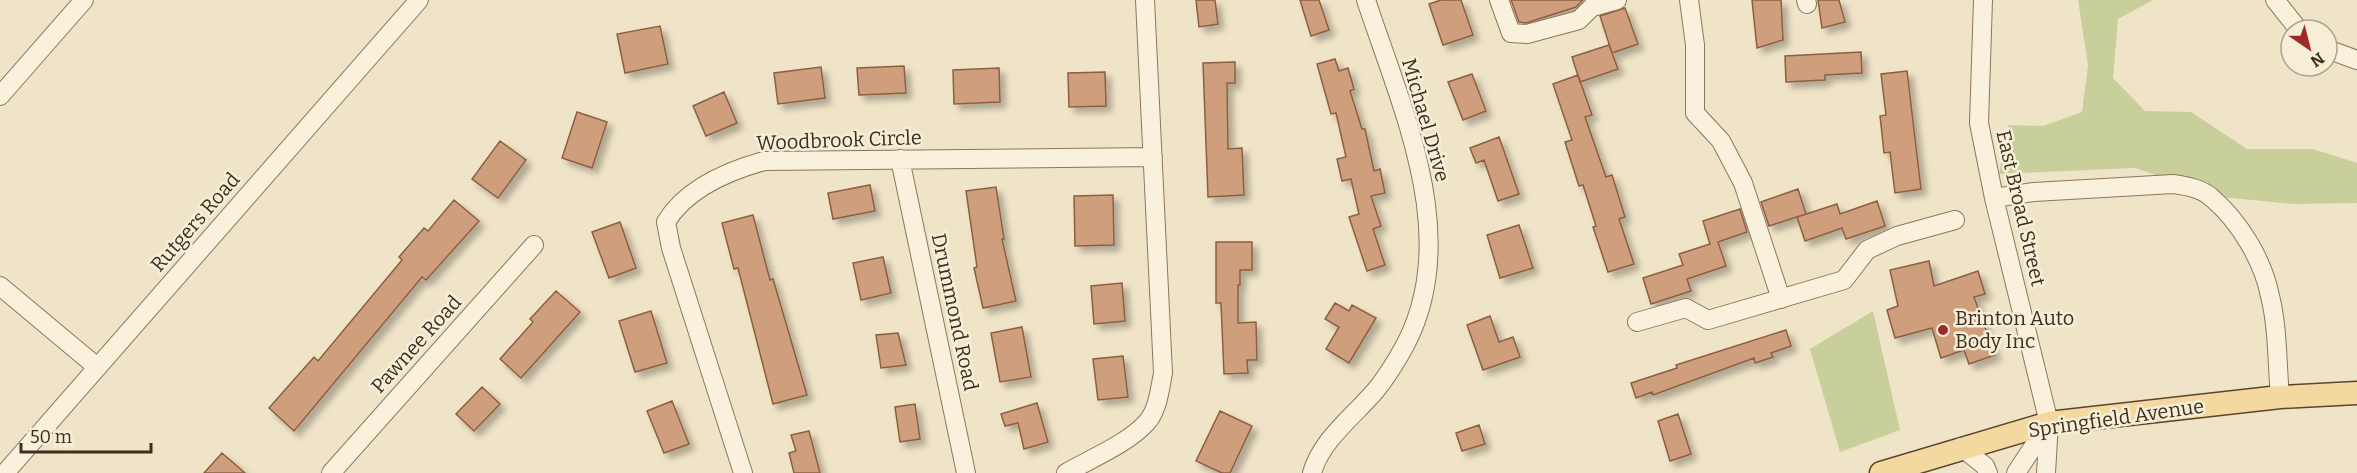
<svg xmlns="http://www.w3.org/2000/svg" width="2357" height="473" viewBox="0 0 2357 473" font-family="Bitter,serif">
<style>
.green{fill:#c9cf9b}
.building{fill:#cf9f7d;stroke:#8d5f41;stroke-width:1.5;filter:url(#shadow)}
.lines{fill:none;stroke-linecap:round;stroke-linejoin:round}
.minor-casing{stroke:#8d765c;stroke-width:20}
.major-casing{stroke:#5b4430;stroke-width:25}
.minor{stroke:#faf1dc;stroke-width:18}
.major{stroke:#f3d9a0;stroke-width:22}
.poi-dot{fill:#9e2a2b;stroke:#f7eed8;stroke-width:2}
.labels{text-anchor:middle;stroke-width:5;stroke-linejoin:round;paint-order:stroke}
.street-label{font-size:20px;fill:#3d2e20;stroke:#f7eed8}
.poi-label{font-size:20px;fill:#3d2e20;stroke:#f7eed8;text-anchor:start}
</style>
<defs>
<filter id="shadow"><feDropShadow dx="5.5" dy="5.5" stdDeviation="3" flood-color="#0004"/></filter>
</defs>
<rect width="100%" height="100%" fill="#f0e4c8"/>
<path class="green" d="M 2078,0 L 2153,0 L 2118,19 L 2113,78 L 2145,111 L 2191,112 L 2247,149 L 2313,149 L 2357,163 L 2357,203 L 2294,204 L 2221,197 L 2135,168 L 1999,174 L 2008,125 L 2043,126 L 2082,112 L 2088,65 Z
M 1873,311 L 1900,430 L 1840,452 L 1810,349 Z"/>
<path class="building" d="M 1196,0 L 1215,0 L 1218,24 L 1199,27 Z
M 1300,0 L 1319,0 L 1329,30 L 1311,36 Z
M 1441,0 L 1461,0 L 1473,35 L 1443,45 L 1429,4 Z
M 1511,0 L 1583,0 L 1576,7 L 1526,23 L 1519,22 Z
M 1752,0 L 1781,0 L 1783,40 L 1757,48 Z
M 1818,0 L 1839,0 L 1845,22 L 1822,28 Z
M 1625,8 L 1638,44 L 1612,53 L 1600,16 Z
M 660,26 L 668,64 L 625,73 L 617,34 Z
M 1609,45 L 1618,69 L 1580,82 L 1572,57 Z
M 1861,52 L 1862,73 L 1825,75 L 1825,80 L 1786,82 L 1785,56 Z
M 1335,59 L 1339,71 L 1348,68 L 1354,89 L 1350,91 L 1362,129 L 1365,129 L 1374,171 L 1380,169 L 1385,193 L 1371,196 L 1381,226 L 1373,229 L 1385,265 L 1367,271 L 1349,217 L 1359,214 L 1351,179 L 1342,181 L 1337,159 L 1346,157 L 1336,113 L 1331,114 L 1317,64 Z
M 1235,62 L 1235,83 L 1227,83 L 1228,149 L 1242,148 L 1244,195 L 1208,197 L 1203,63 Z
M 904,66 L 906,93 L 859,95 L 857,68 Z
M 821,67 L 825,98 L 778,104 L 774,73 Z
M 999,68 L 1000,102 L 954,104 L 953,70 Z
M 1907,71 L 1921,189 L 1895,193 L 1890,152 L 1884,153 L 1882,134 L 1880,116 L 1886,115 L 1881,74 Z
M 1105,72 L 1106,106 L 1069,107 L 1068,73 Z
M 1472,74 L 1486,111 L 1463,120 L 1448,82 Z
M 1578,75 L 1592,115 L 1585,117 L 1606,177 L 1612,175 L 1625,217 L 1619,219 L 1634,264 L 1608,272 L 1593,227 L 1596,226 L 1583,185 L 1579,186 L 1565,142 L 1572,140 L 1553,84 Z
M 724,92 L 737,123 L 706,136 L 693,106 Z
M 577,112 L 607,122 L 592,168 L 562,158 Z
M 1499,137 L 1519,194 L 1498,201 L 1484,160 L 1476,163 L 1470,148 Z
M 500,141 L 526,160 L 498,198 L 472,179 Z
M 870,185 L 875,211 L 833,219 L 828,193 Z
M 996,187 L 1004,239 L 1002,239 L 1016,301 L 983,308 L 974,268 L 977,267 L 966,191 Z
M 1798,189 L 1806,214 L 1769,226 L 1761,202 Z
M 1113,195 L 1114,245 L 1075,246 L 1074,196 Z
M 454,200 L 479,221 L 426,280 L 422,277 L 294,431 L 269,408 L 314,357 L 318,361 L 402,260 L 399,257 L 424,228 L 428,231 Z
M 1877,201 L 1885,226 L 1846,239 L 1842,228 L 1805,241 L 1797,217 L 1837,204 L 1840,214 Z
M 1740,209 L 1747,232 L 1718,242 L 1726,266 L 1687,279 L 1691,291 L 1651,304 L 1643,278 L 1683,265 L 1679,254 L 1710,244 L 1703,221 Z
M 753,215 L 770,280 L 773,279 L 807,395 L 773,404 L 738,268 L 734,269 L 722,223 Z
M 620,222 L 636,268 L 609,278 L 592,232 Z
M 1519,225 L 1533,268 L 1500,278 L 1487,235 Z
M 1216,242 L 1252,242 L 1252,270 L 1240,270 L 1240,285 L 1238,285 L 1238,323 L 1256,322 L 1257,360 L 1247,360 L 1248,373 L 1224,374 L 1221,303 L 1216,303 Z
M 883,257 L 891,293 L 861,300 L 853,263 Z
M 1929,261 L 1934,286 L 1978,271 L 1985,294 L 1974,297 L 1995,355 L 1969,364 L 1964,350 L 1941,358 L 1932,328 L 1895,338 L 1887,310 L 1898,306 L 1890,270 Z
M 1122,283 L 1125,321 L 1094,324 L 1091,286 Z
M 556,291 L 580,312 L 521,378 L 500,359 L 533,322 L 530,319 Z
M 1335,303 L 1349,311 L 1352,305 L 1376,318 L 1349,363 L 1326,349 L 1339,327 L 1325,319 Z
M 651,311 L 667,363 L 635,372 L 619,321 Z
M 1490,316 L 1499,342 L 1513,337 L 1520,357 L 1483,370 L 1467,325 Z
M 1022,327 L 1031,377 L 1000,382 L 991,333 Z
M 1786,330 L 1791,346 L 1771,353 L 1773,357 L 1755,363 L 1754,358 L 1653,395 L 1652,392 L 1636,398 L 1631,383 L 1677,368 L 1676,365 Z
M 898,333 L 906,365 L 881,368 L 876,335 Z
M 1123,356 L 1128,397 L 1098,400 L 1093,359 Z
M 482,387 L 500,404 L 474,431 L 456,414 Z
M 672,401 L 689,444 L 664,453 L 647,411 Z
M 1037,403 L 1048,442 L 1024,449 L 1018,423 L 1005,426 L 1001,414 Z
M 915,404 L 920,439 L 900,442 L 895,407 Z
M 1220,411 L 1252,426 L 1230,473 L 1222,473 L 1196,461 Z
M 1678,414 L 1691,454 L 1670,461 L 1658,421 Z
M 1479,425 L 1485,444 L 1462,451 L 1456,433 Z
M 809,431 L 820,473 L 794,473 L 789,453 L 796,451 L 791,435 Z
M 222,453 L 245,473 L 204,473 Z"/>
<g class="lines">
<g class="minor-casing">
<path id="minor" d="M 1499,0 L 1511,33 L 1527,34 L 1579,20 L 1592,7 L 1617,0
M 1689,0 L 1695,45 L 1695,113 L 1721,141 L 1743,183 L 1781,299
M 1806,0 L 1807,4
M 1983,0 L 1979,123 L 1994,198 L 2049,423 L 2046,473
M 2275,0 L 2299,30
M 2327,49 L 2357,60
M 0,96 L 84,0
M 900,159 L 966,473
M 1994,198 L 2034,192 L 2173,184 C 2186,186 2201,188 2212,198 C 2239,221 2263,260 2270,296 C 2278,328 2277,364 2280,397
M 0,286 L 97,367
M 1637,322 L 1686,308 L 1708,320 L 1844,280 L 1867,250 L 1897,236 L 1955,220
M 1961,447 L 1985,466 L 1988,473
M 5,473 L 419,0
M 331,473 L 534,245
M 743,473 L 671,248 L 666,222 C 686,189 728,171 764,161 L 1153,157
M 1066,473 C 1090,459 1129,443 1147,422 C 1158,410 1160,388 1163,373 L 1145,0
M 1312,473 C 1321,440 1354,416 1376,390 C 1384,380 1392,368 1399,356 C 1467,245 1402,110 1366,0
M 2016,473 L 2048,424"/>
</g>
<g class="major-casing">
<path id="major" d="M 1881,473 L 2049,423 L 2280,397 L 2357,393"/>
</g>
<use href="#minor" class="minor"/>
<use href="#major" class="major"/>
</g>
<circle class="poi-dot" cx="1943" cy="330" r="6"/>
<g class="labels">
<g class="street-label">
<text transform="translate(1426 120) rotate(74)" y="7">Michael Drive</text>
<text transform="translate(839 140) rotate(-2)" y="7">Woodbrook Circle</text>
<text transform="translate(2021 208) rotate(77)" y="7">East Broad Street</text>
<text transform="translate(195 222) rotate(-49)" y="7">Rutgers Road</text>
<text transform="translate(955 312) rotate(78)" y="7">Drummond Road</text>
<text transform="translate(416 344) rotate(-48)" y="7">Pawnee Road</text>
<text transform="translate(2116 418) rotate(-8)" y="7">Springfield Avenue</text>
</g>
<g class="poi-label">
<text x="1955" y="325">Brinton Auto<tspan x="1955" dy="23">Body Inc</tspan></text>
</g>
</g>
<g transform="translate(2309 48) rotate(145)"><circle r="28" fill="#f7eed8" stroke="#ada18e" stroke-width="1.5"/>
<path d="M0-4.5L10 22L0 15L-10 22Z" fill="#9e2a2b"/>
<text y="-9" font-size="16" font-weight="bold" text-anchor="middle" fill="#3d2e20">N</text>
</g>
<path d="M21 443v9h130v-9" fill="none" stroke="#3d2e20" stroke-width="3"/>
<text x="30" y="443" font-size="18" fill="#3d2e20" stroke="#f7eed8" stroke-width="4.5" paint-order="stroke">50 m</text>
</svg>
